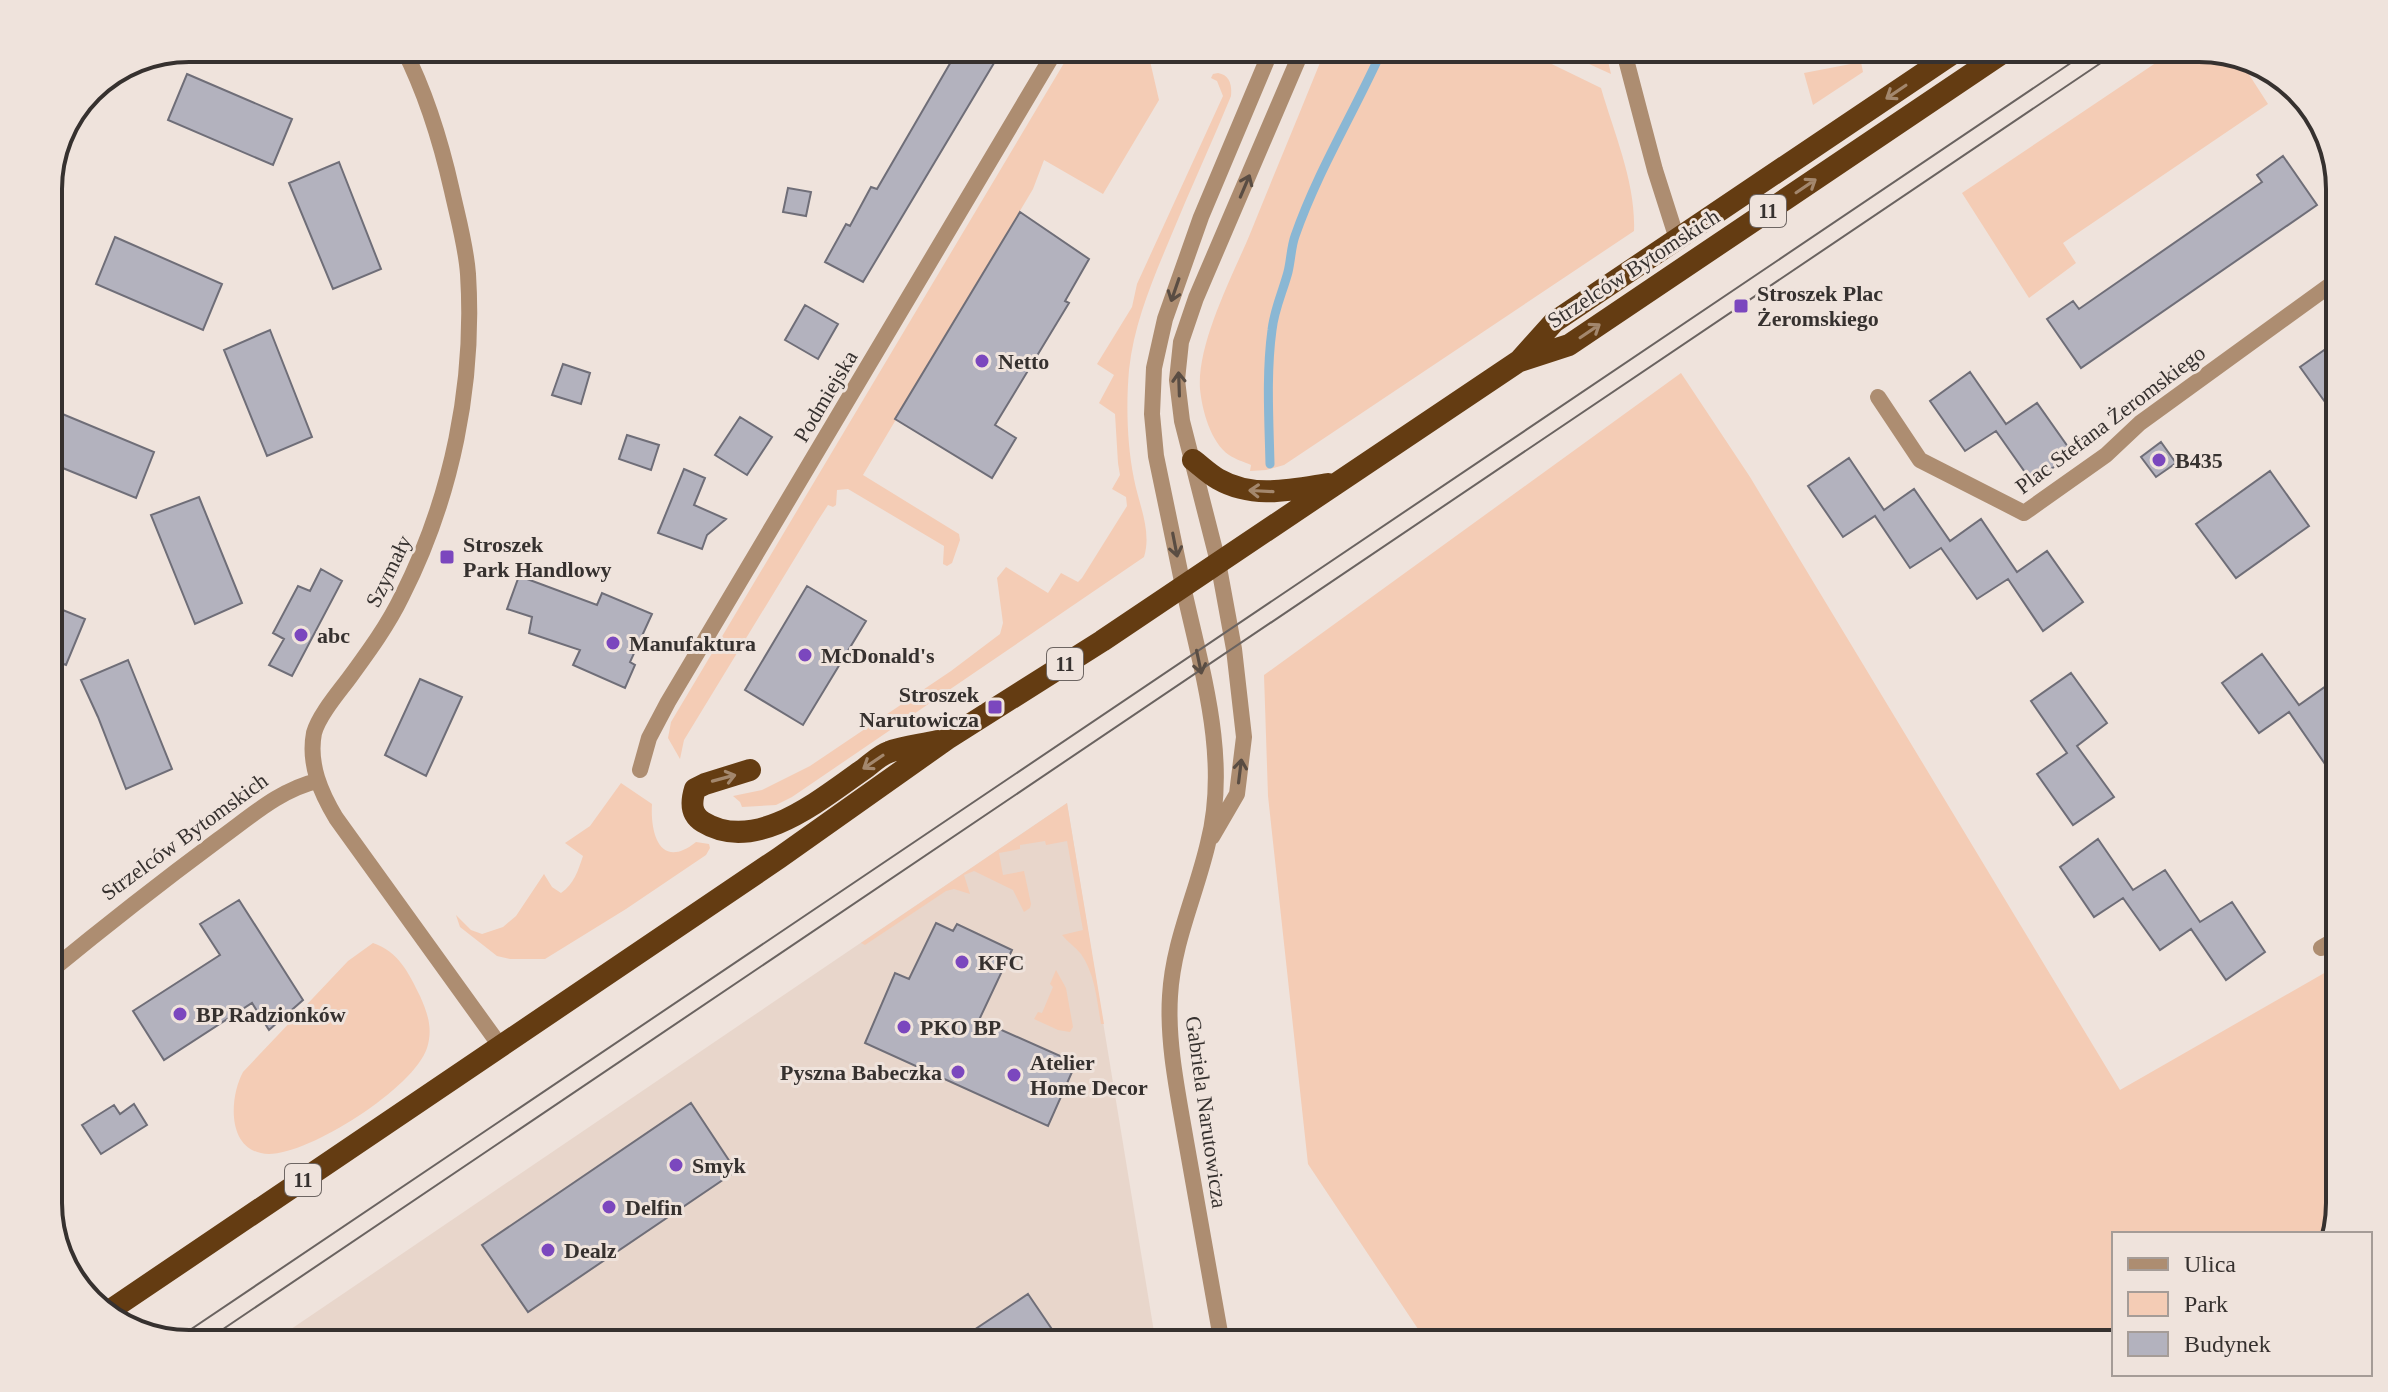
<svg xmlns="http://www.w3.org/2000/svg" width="2388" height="1392" viewBox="0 0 2388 1392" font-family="'Times New Roman',serif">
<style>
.built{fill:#e8d6cb}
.green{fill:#f4ccb5}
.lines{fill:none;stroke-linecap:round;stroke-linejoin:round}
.stream{stroke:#8ab7d4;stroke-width:9}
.building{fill:#b3b2be;stroke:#6f6e78;stroke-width:2}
.minor{stroke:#ad8d71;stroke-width:16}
.tertiary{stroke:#ad8d71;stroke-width:16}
.trunk{stroke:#643c12;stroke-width:22}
.tram{stroke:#6a6360;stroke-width:2}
.oneway{stroke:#a3876d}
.oneway2{stroke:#5a4d43}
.poi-dot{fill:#7b47be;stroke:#efe3dc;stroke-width:3}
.labels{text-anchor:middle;stroke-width:6;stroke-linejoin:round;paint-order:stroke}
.shield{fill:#efe3dc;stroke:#6e6663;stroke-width:2}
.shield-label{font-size:20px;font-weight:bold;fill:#36312f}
.street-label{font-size:22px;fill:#36312f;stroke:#efe3dc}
.poi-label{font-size:22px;font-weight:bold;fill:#36312f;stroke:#efe3dc;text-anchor:start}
.rim{fill:none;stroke:#36312f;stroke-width:4}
</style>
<rect width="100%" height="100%" fill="#efe3dc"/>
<path class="built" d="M 1067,803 L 1156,1344 L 269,1344 Z"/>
<path class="green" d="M 1073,48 L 1147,48 L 1159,100 L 1103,194 L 1044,160 L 1033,189 L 863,475 L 959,534 L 960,540 L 952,563 L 947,566 L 943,564 L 944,546 L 848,489 L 837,490 L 836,505 L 833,507 L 828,505 L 817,522 L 684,740 L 680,759 L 668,738 L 671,722 Z
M 1326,48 L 1519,48 L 1601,88 C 1614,133 1636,183 1634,231 L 1284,465 L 1266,470 L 1250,471 L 1251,465 C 1244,462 1235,459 1229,455 C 1211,443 1202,410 1200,389 C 1197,343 1232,277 1250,234 C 1275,172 1301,110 1326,48 Z
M 1554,48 L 1605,48 L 1611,74 Z
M 2178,48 L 2199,48 L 2239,59 L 2268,104 L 2063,243 L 2076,263 L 2029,298 L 1962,193 Z
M 1861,62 L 1863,72 L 1813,105 L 1804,73 Z
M 1218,73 C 1230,75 1232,85 1231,96 C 1212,143 1190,189 1171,236 C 1153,279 1134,323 1129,370 C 1126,406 1127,444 1134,479 C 1139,505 1152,531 1144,557 L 792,797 L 776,805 L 742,807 L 740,802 L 733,796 L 762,790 L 810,766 L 951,671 L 1000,634 L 1003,623 L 997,578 L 1006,567 L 1048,593 L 1061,573 L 1078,582 L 1082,578 L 1127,506 L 1126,497 L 1112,489 L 1120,475 L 1118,463 L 1115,414 L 1099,403 L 1114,375 L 1097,364 L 1132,307 L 1137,284 L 1223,96 L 1217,81 L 1211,78 L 1213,74 Z
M 1681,373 L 1750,477 L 2120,1090 L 2340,964 L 2340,1204 L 2332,1234 L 2114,1234 L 2114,1344 L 1428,1344 L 1308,1164 L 1268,796 L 1264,675 Z
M 621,783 L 652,804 C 650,835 661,870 696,842 L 709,844 L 710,848 L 706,855 L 626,909 L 545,959 L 510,959 L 497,956 L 460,927 L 456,915 L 471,930 L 482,934 L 503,927 L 516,916 L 544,874 L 552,887 L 561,893 C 574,884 578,871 583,856 L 565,843 L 590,826 Z
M 1067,803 L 1104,1024 L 1101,1024 C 1097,1001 1095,974 1081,954 C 1075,947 1068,942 1062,935 L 1083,930 L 1067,841 L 1046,845 L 1045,841 L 1020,845 L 1020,849 L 999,853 L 1003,875 L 1024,871 L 1031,904 L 1030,908 L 1024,912 L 1013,890 L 974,871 L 964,875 L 970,894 L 954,889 L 946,891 L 865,945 L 861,943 Z
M 373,943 C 398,951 409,973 420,996 C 428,1014 433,1029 427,1048 C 414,1088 310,1154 269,1154 C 226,1153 229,1098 243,1072 L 348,961 Z
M 1056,970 L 1066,988 L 1073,1027 L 1070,1032 L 1058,1030 L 1034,1019 L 1038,1012 L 1042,1013 L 1053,987 L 1050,984 Z"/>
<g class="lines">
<path class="stream" d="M 1270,464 C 1269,420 1266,374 1272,330 C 1274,310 1283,291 1288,272 C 1291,260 1291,247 1295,236 C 1318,170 1355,111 1383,48"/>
</g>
<path class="building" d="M 959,48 L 1003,48 L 863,282 L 825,262 L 846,224 L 850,226 L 871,187 L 877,189 Z
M 187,74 L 292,119 L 273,165 L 168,120 Z
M 2283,156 L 2317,205 L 2081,368 L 2047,319 L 2073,301 L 2079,309 L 2262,182 L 2257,175 Z
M 339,162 L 381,269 L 333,289 L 289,183 Z
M 788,188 L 811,192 L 806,216 L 783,212 Z
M 1020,212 L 1089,259 L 1065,301 L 1069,303 L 995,425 L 1016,438 L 992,478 L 895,419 Z
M 115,237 L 222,284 L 203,330 L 96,284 Z
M 805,305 L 838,324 L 818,359 L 785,340 Z
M 270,330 L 312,437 L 267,456 L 224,350 Z
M 2340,339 L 2340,423 L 2300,367 Z
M 563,364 L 590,373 L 581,404 L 552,395 Z
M 1970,372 L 2006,424 L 2037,403 L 2073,454 L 2032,482 L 1996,431 L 1965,451 L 1930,401 Z
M 48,408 L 154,452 L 136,498 L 48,462 Z
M 740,417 L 772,437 L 747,475 L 715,455 Z
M 627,435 L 659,445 L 651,470 L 619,459 Z
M 2161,442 L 2176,463 L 2156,477 L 2141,457 Z
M 1849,458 L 1884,510 L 1914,489 L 1950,541 L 1981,519 L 2017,572 L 2047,551 L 2083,602 L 2043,631 L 2008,579 L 1977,599 L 1941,548 L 1910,568 L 1875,516 L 1843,537 L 1808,486 Z
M 684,469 L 705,478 L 694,505 L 726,519 L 707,535 L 702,549 L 658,533 Z
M 2270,471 L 2309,526 L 2236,578 L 2196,524 Z
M 199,497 L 242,603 L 195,624 L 151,515 Z
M 321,569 L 342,581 L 292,676 L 269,665 L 284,639 L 273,633 L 298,586 L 310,591 Z
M 519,576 L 597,605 L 602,593 L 652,614 L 630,662 L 635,665 L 625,688 L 573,665 L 580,650 L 529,633 L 532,617 L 507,609 Z
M 807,586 L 866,621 L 803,725 L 745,690 Z
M 48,604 L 85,619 L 66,665 L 48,658 Z
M 2262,654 L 2299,705 L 2329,684 L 2340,699 L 2340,753 L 2325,764 L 2289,712 L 2259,733 L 2222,683 Z
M 128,660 L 172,769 L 126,789 L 98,717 L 81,680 Z
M 2071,673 L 2107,723 L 2077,746 L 2114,797 L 2073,825 L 2037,774 L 2067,753 L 2031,701 Z
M 420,679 L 462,697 L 426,776 L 385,755 Z
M 2098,839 L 2133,890 L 2165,870 L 2200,922 L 2232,902 L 2265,952 L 2226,980 L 2191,929 L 2160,950 L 2123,898 L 2094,917 L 2060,867 Z
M 239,900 L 303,1000 L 269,1030 L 252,1003 L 164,1060 L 133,1011 L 220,955 L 200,924 Z
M 936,923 L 953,931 L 957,924 L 1012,950 L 979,1020 L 1076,1063 L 1048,1126 L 865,1043 L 895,973 L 909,979 Z
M 691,1103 L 736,1171 L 528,1312 L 482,1245 Z
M 134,1104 L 147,1125 L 101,1154 L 82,1125 L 114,1105 L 120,1114 Z
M 1028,1294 L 1062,1344 L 953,1344 Z"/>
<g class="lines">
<path class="minor" d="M 403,48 C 426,93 441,142 452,191 C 458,218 466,246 468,274 C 475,384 452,497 402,596 C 388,625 369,651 350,677 C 339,692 319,715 314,733 C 308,764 321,793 336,818 L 501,1047
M 1623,48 L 1655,170 L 1677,239
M 1878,397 L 1920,460 L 2024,513 L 2106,455 L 2140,423 L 2340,278
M 1183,586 C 1201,669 1230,758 1208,843 C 1196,895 1173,942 1170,996 C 1167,1043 1178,1094 1186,1141 C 1198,1208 1210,1276 1222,1344
M 640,770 L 649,738 L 668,702 L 1057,48
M 1212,837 L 1237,794 L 1244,737 L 1234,649 L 1218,562
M 2321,948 L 2340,937
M 48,973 C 104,927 160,883 218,840 C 249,818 279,790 317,781"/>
<path class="tertiary" d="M 1218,562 L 1182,421 L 1177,380 L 1181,342 L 1196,298 L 1303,48
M 1183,586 L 1156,456 L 1152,414 L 1154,368 L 1165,319 L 1201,217 L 1272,48"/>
<path class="trunk" d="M 1520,361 L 1569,345 L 2010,48
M 1193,460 C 1201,466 1209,474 1218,479 C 1253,499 1290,490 1328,484
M 750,770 L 705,784 L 695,789 C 691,802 690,814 703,822 C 756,855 822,798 864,769 C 872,763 880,755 889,752 C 904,746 922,745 938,741
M 106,1313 L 779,858 L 947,739 L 1102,641 L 1519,361 L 1554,322 L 1961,48"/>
<path class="tram" d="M 175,1340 L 2093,48
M 201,1344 L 2123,48"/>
</g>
<defs><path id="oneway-shaft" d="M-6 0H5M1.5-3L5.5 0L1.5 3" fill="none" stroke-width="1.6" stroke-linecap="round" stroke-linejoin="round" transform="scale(2)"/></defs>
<g class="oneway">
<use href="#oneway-shaft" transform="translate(1896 92) rotate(146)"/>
<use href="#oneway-shaft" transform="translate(1806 186) rotate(-34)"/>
<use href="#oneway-shaft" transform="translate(1590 331) rotate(-34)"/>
<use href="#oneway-shaft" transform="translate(1261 491) rotate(-177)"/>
<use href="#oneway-shaft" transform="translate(873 762) rotate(146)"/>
<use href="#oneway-shaft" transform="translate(724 778) rotate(-15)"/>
</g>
<g class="oneway2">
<use href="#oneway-shaft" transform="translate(1245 186) rotate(-67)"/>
<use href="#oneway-shaft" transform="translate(1175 290) rotate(109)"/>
<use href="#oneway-shaft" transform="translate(1179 384) rotate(-92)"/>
<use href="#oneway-shaft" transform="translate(1175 545) rotate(79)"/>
<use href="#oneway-shaft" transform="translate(1199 662) rotate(78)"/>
<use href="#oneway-shaft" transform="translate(1240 771) rotate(-83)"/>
</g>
<g class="poi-dot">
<rect x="1733" y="298" width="16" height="16" rx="4"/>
<circle cx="982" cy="361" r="8"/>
<circle cx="2159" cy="460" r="8"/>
<rect x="439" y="549" width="16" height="16" rx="4"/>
<circle cx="301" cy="635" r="8"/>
<circle cx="613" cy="643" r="8"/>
<circle cx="805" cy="655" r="8"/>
<rect x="987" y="699" width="16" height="16" rx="4"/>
<circle cx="962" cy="962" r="8"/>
<circle cx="180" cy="1014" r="8"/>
<circle cx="904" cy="1027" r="8"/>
<circle cx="958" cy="1072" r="8"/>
<circle cx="1014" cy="1075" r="8"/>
<circle cx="676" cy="1165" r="8"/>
<circle cx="609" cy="1207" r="8"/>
<circle cx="548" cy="1250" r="8"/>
</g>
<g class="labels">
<g class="shield">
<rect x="1750" y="195" width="36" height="32" rx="6"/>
<rect x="1047" y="648" width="36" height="32" rx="6"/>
<rect x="285" y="1164" width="36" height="32" rx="6"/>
</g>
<g class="shield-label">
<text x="1768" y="218">11</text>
<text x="1065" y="671">11</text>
<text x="303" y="1187">11</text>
</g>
<g class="street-label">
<text transform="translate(1633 268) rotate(-33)" y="8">Strzelców Bytomskich</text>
<text transform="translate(825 396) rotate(-59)" y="8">Podmiejska</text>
<text transform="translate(2110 419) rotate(-37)" y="8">Plac Stefana Żeromskiego</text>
<text transform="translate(388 571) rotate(-64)" y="8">Szymały</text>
<text transform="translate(184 836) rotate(-36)" y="8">Strzelców Bytomskich</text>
<text transform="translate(1207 1112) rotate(82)" y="8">Gabriela Narutowicza</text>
</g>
<g class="poi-label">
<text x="1757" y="301">Stroszek Plac<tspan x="1757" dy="25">Żeromskiego</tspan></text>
<text x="998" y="369">Netto</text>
<text x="2175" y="468">B435</text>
<text x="463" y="552">Stroszek<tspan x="463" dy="25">Park Handlowy</tspan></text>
<text x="317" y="643">abc</text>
<text x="629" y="651">Manufaktura</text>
<text x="821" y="663">McDonald's</text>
<text x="979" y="702" text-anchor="end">Stroszek<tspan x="979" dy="25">Narutowicza</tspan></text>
<text x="978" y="970">KFC</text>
<text x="196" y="1022">BP Radzionków</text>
<text x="920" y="1035">PKO BP</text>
<text x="1030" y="1070">Atelier<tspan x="1030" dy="25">Home Decor</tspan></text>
<text x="942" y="1080" text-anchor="end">Pyszna Babeczka</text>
<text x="692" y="1173">Smyk</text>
<text x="625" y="1215">Delfin</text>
<text x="564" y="1258">Dealz</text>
</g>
</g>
<path d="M0 0H2388V1392H0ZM189 62H2199A127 127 0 0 1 2326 189V1203A127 127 0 0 1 2199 1330H189A127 127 0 0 1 62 1203V189A127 127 0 0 1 189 62Z" fill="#efe3dc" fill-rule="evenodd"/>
<path class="rim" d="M189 62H2199A127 127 0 0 1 2326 189V1203A127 127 0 0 1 2199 1330H189A127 127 0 0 1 62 1203V189A127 127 0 0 1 189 62Z"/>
<rect x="2112" y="1232" width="260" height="144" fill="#efe3dc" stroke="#a59c97" stroke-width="2"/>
<rect x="2128" y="1258" width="40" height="12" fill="#ad8d71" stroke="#a59c97" stroke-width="2"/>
<text x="2184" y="1272" font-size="24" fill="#36312f">Ulica</text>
<rect x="2128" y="1292" width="40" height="24" fill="#f4ccb5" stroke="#a59c97" stroke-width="2"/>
<text x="2184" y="1312" font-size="24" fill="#36312f">Park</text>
<rect x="2128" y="1332" width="40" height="24" fill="#b3b2be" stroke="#a59c97" stroke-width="2"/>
<text x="2184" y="1352" font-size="24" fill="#36312f">Budynek</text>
</svg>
